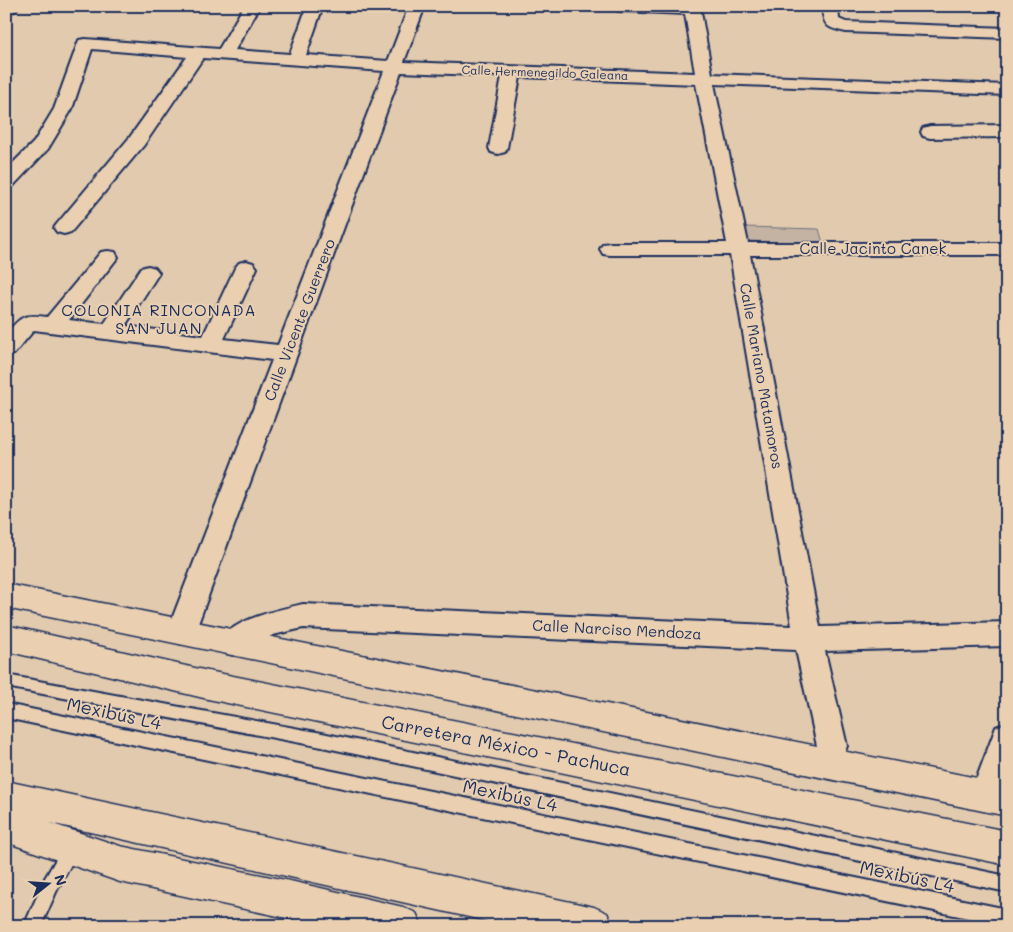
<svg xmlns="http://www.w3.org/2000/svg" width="1013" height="932" viewBox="0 0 1013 932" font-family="Mali,sans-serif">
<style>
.green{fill:#c4b3a2;stroke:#707180}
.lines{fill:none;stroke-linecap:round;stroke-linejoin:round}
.lane-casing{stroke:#1b2f5e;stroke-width:4}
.street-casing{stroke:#1b2f5e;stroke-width:4}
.secondary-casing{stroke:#1b2f5e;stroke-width:3}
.highway-casing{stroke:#1b2f5e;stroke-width:3}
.lane{fill:#ead0b1;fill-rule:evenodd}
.street{fill:#ead0b1;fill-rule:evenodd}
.secondary{fill:#ead0b1;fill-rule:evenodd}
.highway{fill:#ead0b1;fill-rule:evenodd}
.labels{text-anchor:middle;stroke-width:4;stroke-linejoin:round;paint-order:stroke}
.far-street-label{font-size:12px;fill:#1b2f5e;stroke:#ead0b1}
.street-label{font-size:15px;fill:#1b2f5e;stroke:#ead0b1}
.neighbourhood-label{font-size:16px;letter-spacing:1px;fill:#1b2f5e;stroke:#ead0b1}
.near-street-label{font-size:18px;fill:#1b2f5e;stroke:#ead0b1}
</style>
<rect width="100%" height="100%" fill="#e2caae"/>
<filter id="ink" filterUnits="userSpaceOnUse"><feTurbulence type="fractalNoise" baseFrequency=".02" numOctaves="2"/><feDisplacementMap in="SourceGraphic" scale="10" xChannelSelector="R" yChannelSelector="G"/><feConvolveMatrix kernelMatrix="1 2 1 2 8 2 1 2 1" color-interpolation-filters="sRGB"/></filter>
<g filter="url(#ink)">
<path class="green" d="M 744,227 L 819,229 L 823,243 L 746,241 Z"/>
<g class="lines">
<g class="lane-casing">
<path id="lane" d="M 6,675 L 322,733 L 1007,876 L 1007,892 L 322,747 L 6,687 Z
M 6,704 L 1007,909 L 1007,926 L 6,718 Z
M 72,840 L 78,842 L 80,848 L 57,890 L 41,926 L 24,926 L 45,878 L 66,842 Z
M 303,909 L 309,911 L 311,917 L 309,926 L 292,926 L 297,911 Z"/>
</g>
<g class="street-casing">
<path id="street" d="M 244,6 L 260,6 L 235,50 L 290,54 L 307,6 L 323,6 L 306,55 L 388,61 L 409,6 L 425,6 L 404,62 L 695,73 L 685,14 L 619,11 L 613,9 L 611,6 L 700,6 L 712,74 L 1007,85 L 1007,95 L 714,84 L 748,243 L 1007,243 L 1007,255 L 750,255 L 820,627 L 1007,622 L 1007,646 L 825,651 L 847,746 L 843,756 L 832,760 L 821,756 L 817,746 L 796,650 L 303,628 L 273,635 L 233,655 L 223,652 L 219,643 C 231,619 278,610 303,604 L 792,626 L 730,255 L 610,255 L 603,254 L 600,249 L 603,244 L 610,243 L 727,243 L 696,84 L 520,77 L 507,148 L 505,152 L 498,154 L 491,152 L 489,148 L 502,76 L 401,72 L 195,632 L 191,640 L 181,644 L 171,640 L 167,632 L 272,360 L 34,330 L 14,354 L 6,357 L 6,334 C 22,316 23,314 47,317 L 101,252 L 108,251 L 115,252 L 118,257 L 69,320 L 104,324 L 141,268 L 148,266 L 155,268 L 159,273 L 125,326 L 203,336 L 235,268 L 239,263 L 246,261 L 253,263 L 257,268 L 224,339 L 278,345 L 384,71 L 203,58 L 144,145 L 71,232 L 64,234 L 57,232 L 54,228 L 57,224 L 130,137 L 187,57 L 92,49 L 72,109 L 48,149 L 13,186 L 6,188 L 6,170 L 34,142 L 54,109 L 79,40 L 85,39 L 219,49 Z
M 822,6 L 838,6 L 839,19 L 846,22 L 1007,28 L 1007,38 L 846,32 C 827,28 823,26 822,6 Z
M 1007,125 L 1007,137 L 930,138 L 923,136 L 921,132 L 923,128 L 930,126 Z
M 1007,723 L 1007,782 L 997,806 L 986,811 L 975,806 L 970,796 L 996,727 Z"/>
</g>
<g class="secondary-casing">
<path id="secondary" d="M 6,6 L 20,6 C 16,11 12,14 6,13 Z"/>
</g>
<g class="highway-casing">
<path id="highway" d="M 6,584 L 1007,784 L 1007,816 L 6,608 Z
M 6,625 L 208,671 L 1007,831 L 1007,865 L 208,699 L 6,651 Z
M 6,781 L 594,907 L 607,913 L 613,926 L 509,926 L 50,823 L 120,846 L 290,881 L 403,907 L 416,913 L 422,926 L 324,926 L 120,882 L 6,842 Z"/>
</g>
<use href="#lane" class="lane"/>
<use href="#street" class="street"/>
<use href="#secondary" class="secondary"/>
<use href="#highway" class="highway"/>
</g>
</g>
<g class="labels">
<g class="far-street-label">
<text transform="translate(545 73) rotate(2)" y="4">Calle Hermenegildo Galeana</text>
</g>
<g class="street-label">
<text x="873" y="254">Calle Jacinto Canek</text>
<text transform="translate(300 320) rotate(-69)" y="5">Calle Vicente Guerrero</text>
<text transform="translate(761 376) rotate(80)" y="5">Calle Mariano Matamoros</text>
<text transform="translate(617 630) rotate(3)" y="5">Calle Narciso Mendoza</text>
</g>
<g class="neighbourhood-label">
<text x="159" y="316">COLONIA RINCONADA<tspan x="159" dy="18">SAN JUAN</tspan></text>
</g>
<g class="near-street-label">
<text transform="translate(114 714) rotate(12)" y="6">Mexibús L4</text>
<text transform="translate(506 746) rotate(11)" y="6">Carretera México - Pachuca</text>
<text transform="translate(510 796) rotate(12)" y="6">Mexibús L4</text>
<text transform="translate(907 877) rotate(12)" y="6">Mexibús L4</text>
</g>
</g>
<rect width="1013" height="932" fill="none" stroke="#ead0b1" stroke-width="25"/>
<rect x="12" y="12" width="988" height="907" fill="none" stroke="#1b2f5e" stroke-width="2" filter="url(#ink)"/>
<g transform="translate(48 884) rotate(73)" stroke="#ead0b1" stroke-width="4" paint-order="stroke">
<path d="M0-4L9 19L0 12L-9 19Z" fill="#1b2f5e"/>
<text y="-8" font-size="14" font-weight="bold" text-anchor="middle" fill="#1b2f5e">N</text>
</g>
</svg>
